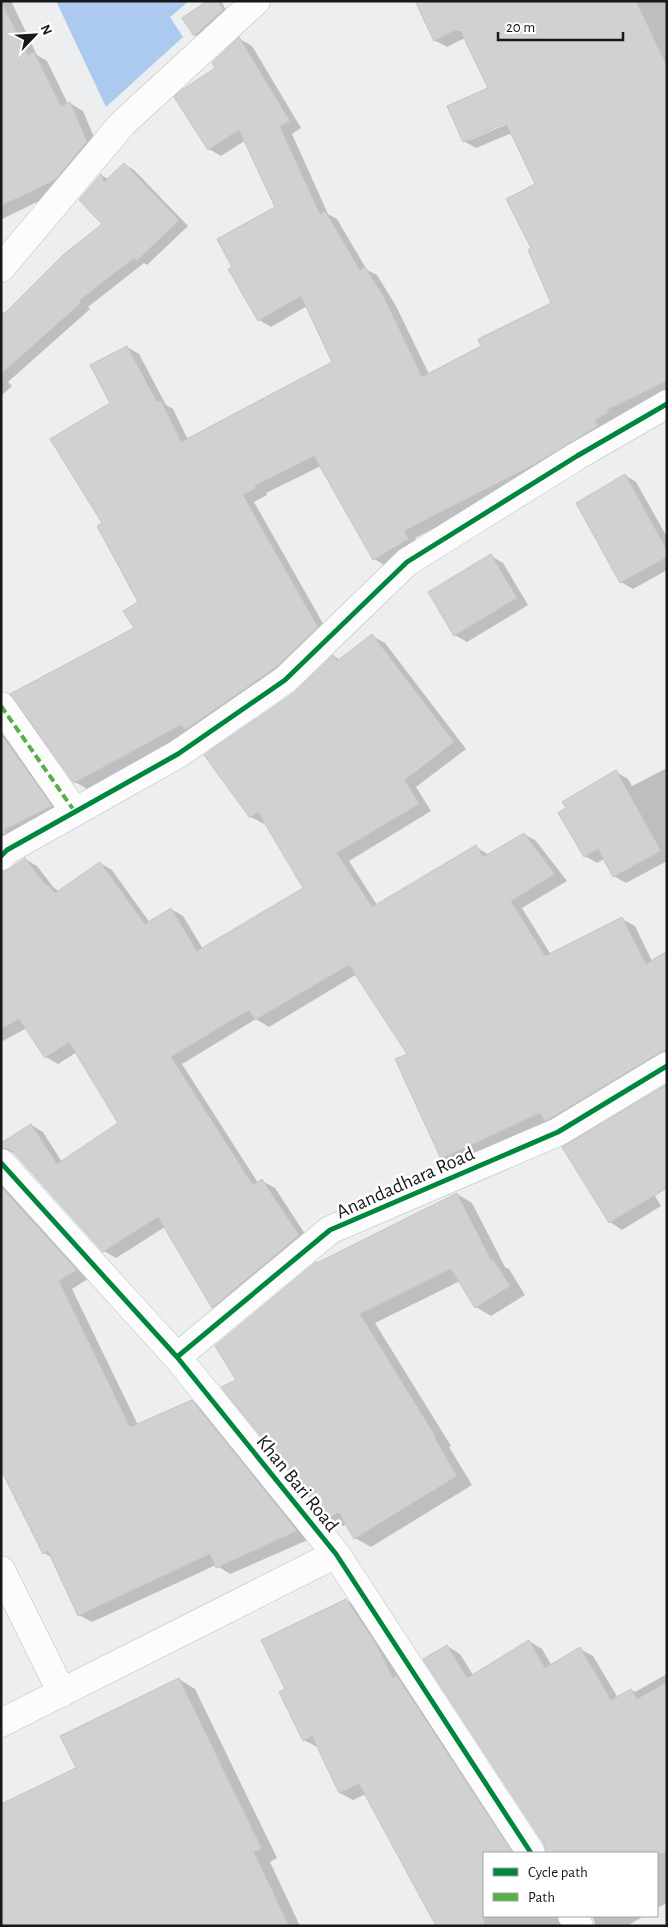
<svg xmlns="http://www.w3.org/2000/svg" width="668" height="1927" viewBox="0 0 668 1927" font-family="'Alegreya Sans',sans-serif">
<style>
.water{fill:#accaf0}
.shadow{fill:#0003;fill-rule:evenodd}
.building{fill:#d1d1d1;stroke:#c4c5c5}
.lines{fill:none;stroke-linecap:round;stroke-linejoin:round}
.pedestrian-casing{stroke:#bebfc0;stroke-width:29}
.minor-casing{stroke:#bebfc0;stroke-width:29}
.pedestrian{stroke:#fcfcfd;stroke-width:28}
.minor{stroke:#fcfcfd;stroke-width:28}
.quiet{stroke:#55b145;stroke-width:4;stroke-dasharray:8 4;stroke-linecap:butt}
.cycleway-casing{stroke:#fff;stroke-width:8}
.cycleway{stroke:#00873e;stroke-width:5}
.labels{text-anchor:middle;stroke-width:5;stroke-linejoin:round;paint-order:stroke}
.street-label{font-size:20px;fill:#171819;stroke:#fff}
</style>
<rect width="100%" height="100%" fill="#eceeef"/>
<path class="water" d="M 56,1 L 189,1 L 170,17 L 183,37 L 106,107 Z"/>
<path class="shadow" d="M 1,1 L 11,1 L 37,55 L 47,61 L 68,104 L 70,103 L 83,111 L 99,149 L 68,187 L 2,219 Z
M 209,1 L 221,1 L 228,14 L 201,39 L 195,35 L 184,18 Z
M 416,1 L 667,1 L 667,393 L 546,471 L 415,538 L 420,546 L 386,566 L 374,559 L 321,466 L 266,493 L 267,495 L 254,502 L 329,634 L 198,736 L 87,789 L 75,782 L 136,629 L 140,603 L 104,523 L 111,404 L 127,347 L 139,354 L 166,405 L 173,409 L 188,440 L 333,363 L 307,306 L 271,327 L 259,320 L 233,267 L 276,208 L 246,140 L 221,156 L 209,149 L 176,98 L 217,69 L 240,39 L 252,46 L 301,128 L 292,134 L 328,214 L 337,219 L 367,270 L 377,275 L 396,306 L 429,374 L 483,346 L 553,304 L 533,249 L 537,184 L 512,133 L 476,148 L 464,141 L 490,89 L 465,38 L 447,47 L 434,40 ZM 453,24 L 462,30 L 462,32 L 452,27 ZM 511,120 L 512,122 L 470,140 L 470,138 Z
M 124,164 L 134,170 L 188,226 L 147,265 L 144,263 L 88,307 L 90,309 L 8,382 L 12,386 L 1,396 L 1,314 L 3,312 L 6,314 L 104,225 L 101,175 L 108,179 Z
M 625,475 L 636,482 L 667,537 L 667,570 L 633,589 L 621,582 Z
M 491,556 L 503,563 L 528,605 L 467,642 L 455,635 Z
M 372,636 L 385,643 L 466,749 L 416,787 L 431,811 L 349,861 L 377,905 L 476,847 L 489,855 L 524,834 L 536,841 L 567,881 L 522,908 L 551,955 L 622,919 L 635,926 L 652,961 L 667,952 L 667,1062 L 558,1127 L 548,1121 L 454,1165 L 442,1158 L 409,1054 L 357,974 L 269,1027 L 256,1019 L 182,1064 L 258,1183 L 262,1181 L 275,1188 L 311,1243 L 225,1314 L 213,1307 L 165,1227 L 116,1258 L 104,1251 L 16,1154 L 1,1148 L 31,1125 L 43,1132 L 62,1162 L 119,1124 L 77,1052 L 58,1064 L 46,1057 L 27,1028 L 1,1042 L 1,872 L 5,872 L 25,859 L 37,866 L 54,888 L 59,891 L 100,863 L 112,870 L 150,923 L 171,909 L 183,916 L 203,949 L 305,888 L 266,823 L 264,824 L 251,817 L 205,756 L 295,694 L 334,656 L 340,660 Z
M 1,725 L 63,813 L 1,854 Z
M 667,768 L 667,861 L 626,883 L 614,876 L 604,859 L 597,863 L 585,856 L 616,772 L 628,779 L 632,786 Z
M 628,1152 L 661,1206 L 622,1230 L 610,1222 Z
M 1,1180 L 89,1278 L 72,1289 L 138,1425 L 192,1401 L 205,1409 L 310,1539 L 230,1574 L 216,1565 L 92,1622 L 79,1615 L 53,1558 L 44,1553 L 1,1467 Z
M 457,1194 L 472,1203 L 505,1267 L 509,1269 L 525,1295 L 491,1316 L 476,1307 L 460,1281 L 375,1323 L 451,1446 L 449,1447 L 472,1485 L 371,1547 L 355,1538 L 347,1524 L 343,1526 L 328,1517 L 237,1381 L 318,1264 Z
M 346,1600 L 359,1608 L 520,1853 L 484,1853 L 484,1916 L 572,1916 L 569,1926 L 438,1926 L 366,1794 L 353,1800 L 340,1793 L 318,1747 L 317,1747 L 304,1740 L 287,1690 Z
M 529,1641 L 542,1649 L 552,1666 L 580,1649 L 593,1656 L 618,1698 L 631,1690 L 635,1692 L 667,1674 L 667,1903 L 657,1908 L 657,1853 L 548,1853 L 545,1844 L 447,1646 L 460,1654 L 473,1675 Z
M 179,1679 L 195,1689 L 277,1858 L 270,1862 L 300,1926 L 1,1926 L 78,1769 Z
M 592,1916 L 644,1916 L 627,1926 L 596,1926 Z"/>
<path class="building" d="M 1,1 L 28,55 L 34,52 L 61,106 L 70,102 L 87,141 L 55,180 L 1,206 Z
M 207,1 L 218,1 L 223,10 L 194,36 L 182,18 Z
M 415,1 L 636,1 L 667,66 L 667,381 L 607,410 L 608,413 L 595,420 L 598,426 L 533,465 L 404,531 L 409,539 L 373,560 L 314,456 L 255,486 L 256,488 L 243,495 L 318,627 L 275,668 L 185,730 L 181,725 L 74,783 L 10,694 L 134,628 L 123,611 L 138,602 L 97,526 L 102,523 L 50,439 L 110,403 L 90,365 L 127,346 L 157,402 L 161,400 L 181,442 L 332,362 L 301,296 L 258,321 L 228,269 L 232,267 L 217,239 L 275,207 L 239,130 L 208,150 L 174,97 L 183,89 L 215,68 L 212,63 L 239,37 L 290,121 L 280,127 L 320,214 L 325,211 L 360,270 L 365,267 L 384,297 L 422,377 L 481,346 L 478,339 L 551,303 L 528,250 L 531,248 L 506,199 L 535,184 L 506,123 L 463,142 L 447,106 L 488,88 L 459,28 L 434,41 Z
M 124,163 L 179,220 L 137,261 L 134,258 L 79,301 L 81,303 L 1,374 L 1,317 L 63,255 L 102,224 L 79,200 L 101,174 L 104,182 Z
M 625,474 L 667,550 L 667,557 L 620,583 L 576,503 Z
M 491,554 L 517,598 L 454,636 L 428,592 Z
M 372,634 L 454,742 L 405,780 L 419,804 L 337,853 L 372,907 L 476,845 L 483,857 L 524,833 L 555,874 L 511,901 L 545,956 L 622,917 L 646,964 L 667,951 L 667,1050 L 659,1053 L 551,1118 L 545,1121 L 540,1113 L 441,1159 L 395,1059 L 407,1054 L 349,965 L 255,1020 L 249,1010 L 171,1057 L 253,1185 L 262,1179 L 299,1235 L 212,1308 L 158,1217 L 103,1252 L 13,1152 L 6,1148 L 1,1148 L 1,1143 L 31,1124 L 57,1164 L 118,1123 L 69,1042 L 45,1058 L 19,1019 L 1,1029 L 1,871 L 6,871 L 25,858 L 46,885 L 48,884 L 55,893 L 100,862 L 145,924 L 171,908 L 197,951 L 303,888 L 258,812 L 250,818 L 204,755 L 294,693 L 333,655 L 337,661 Z
M 1,734 L 52,806 L 4,830 L 6,833 L 1,835 Z
M 616,770 L 661,851 L 613,877 L 598,849 L 584,857 L 558,813 L 566,808 L 562,802 Z
M 667,1084 L 667,1188 L 609,1223 L 562,1147 Z
M 1,1187 L 77,1270 L 59,1281 L 130,1427 L 192,1400 L 297,1531 L 216,1568 L 210,1554 L 78,1616 L 48,1551 L 43,1554 L 1,1470 Z
M 457,1193 L 491,1260 L 493,1259 L 510,1286 L 475,1308 L 451,1269 L 360,1314 L 436,1437 L 435,1438 L 457,1476 L 354,1539 L 339,1513 L 327,1518 L 221,1387 L 236,1380 L 215,1346 L 316,1262 L 317,1263 Z
M 346,1599 L 375,1642 L 393,1678 L 396,1675 L 513,1853 L 484,1853 L 484,1926 L 436,1926 L 359,1784 L 339,1793 L 312,1736 L 303,1741 L 279,1692 L 285,1689 L 261,1640 Z
M 529,1640 L 545,1668 L 580,1647 L 611,1700 L 631,1689 L 637,1699 L 667,1682 L 667,1853 L 546,1853 L 544,1844 L 423,1659 L 447,1645 L 467,1678 Z
M 179,1678 L 262,1849 L 254,1852 L 289,1926 L 1,1926 L 1,1804 L 76,1768 L 60,1736 Z"/>
<g class="lines">
<g class="pedestrian-casing">
<path id="pedestrian" d="M 1,706 L 75,812"/>
</g>
<g class="minor-casing">
<path id="minor" d="M 1,268 L 123,123 L 256,1
M 1,856 L 7,850 L 178,754 L 285,680 L 407,562 L 577,456 L 667,404
M 1,1163 L 177,1357 L 336,1554 L 531,1853
M 177,1357 L 330,1230 L 558,1132 L 667,1066
M 1,1570 L 62,1693
M 1,1723 L 336,1554
M 572,1916 L 579,1926"/>
</g>
<use href="#pedestrian" class="pedestrian"/>
<use href="#minor" class="minor"/>
<path class="quiet" d="M 1,706 L 75,812"/>
<g class="cycleway-casing">
<path id="cycleway" d="M 1,856 L 7,850 L 178,754 L 285,680 L 407,562 L 577,456 L 667,404
M 1,1163 L 177,1357 L 336,1554 L 531,1853
M 177,1357 L 330,1230 L 558,1132 L 667,1066"/>
</g>
<use href="#cycleway" class="cycleway"/>
</g>
<g class="labels">
<g class="street-label">
<text transform="translate(405 1182) rotate(-24)" y="7">Anandadhara Road</text>
<text transform="translate(298 1483) rotate(51)" y="7">Khan Bari Road</text>
</g>
</g>
<rect width="668" height="1927" fill="none" stroke="#171819" stroke-width="5"/>
<rect x="483" y="1852" width="175" height="65" fill="#ffffff" stroke="#a2a3a3"/>
<rect x="493" y="1868" width="25" height="8" fill="#00873e" stroke="#a2a3a3"/>
<text x="528" y="1877" font-size="15" fill="#171819">Cycle path</text>
<rect x="493" y="1893" width="25" height="8" fill="#55b145" stroke="#a2a3a3"/>
<text x="528" y="1902" font-size="15" fill="#171819">Path</text>
<g transform="translate(35 35) rotate(65)" stroke="#ffffff" stroke-width="4" paint-order="stroke">
<path d="M0-4L9 19L0 12L-9 19Z" fill="#171819"/>
<text y="-8" font-size="14" font-weight="bold" text-anchor="middle" fill="#171819">N</text>
</g>
<path d="M498 32v8h125v-8" fill="none" stroke="#171819" stroke-width="2.5"/>
<text x="506" y="32" font-size="15" fill="#171819" stroke="#ffffff" stroke-width="4" paint-order="stroke">20 m</text>
</svg>
